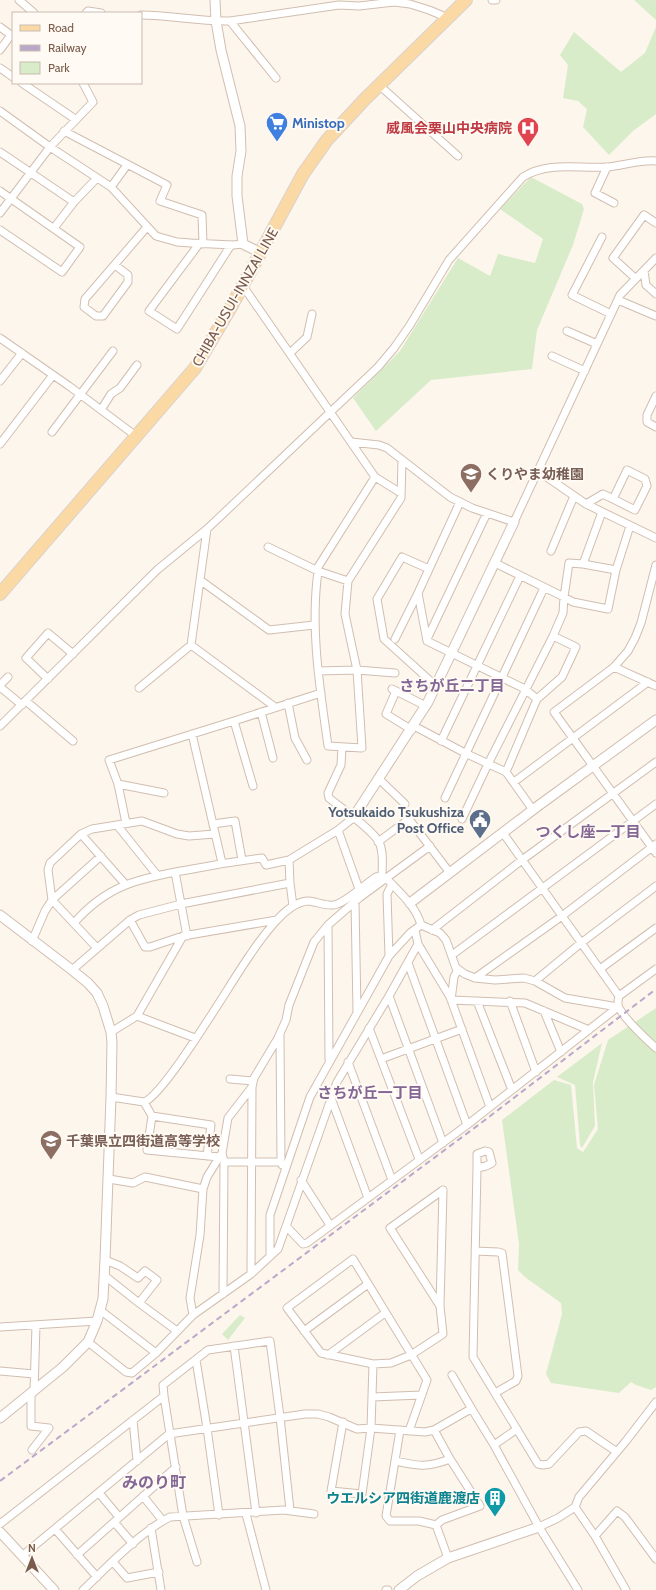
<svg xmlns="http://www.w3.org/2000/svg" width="656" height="1590" viewBox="0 0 656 1590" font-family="Cabin,'Noto Sans JP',sans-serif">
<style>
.green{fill:#d8ecc9}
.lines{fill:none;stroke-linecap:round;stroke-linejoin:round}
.minor-casing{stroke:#d1beb0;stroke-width:9}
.tertiary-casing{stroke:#d1beb0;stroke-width:11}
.primary-casing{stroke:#dad1cd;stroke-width:14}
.minor{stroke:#fff;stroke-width:7}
.tertiary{stroke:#fff;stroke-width:9}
.primary{stroke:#fbd9a5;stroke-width:12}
.rail{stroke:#b9a8c9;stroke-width:2;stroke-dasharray:6 4;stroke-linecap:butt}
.labels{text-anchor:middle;stroke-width:4;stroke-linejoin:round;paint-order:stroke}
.shop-label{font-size:14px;font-weight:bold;fill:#366cbe;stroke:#fffaf3;text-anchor:start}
.health-label{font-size:14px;font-weight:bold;fill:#be3a42;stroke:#fffaf3;text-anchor:end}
.street-label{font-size:14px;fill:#7a5c4d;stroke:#fffaf3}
.education-label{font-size:14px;font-weight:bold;fill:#785e54;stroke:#fffaf3;text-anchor:start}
.service-label{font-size:14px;font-weight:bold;fill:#4e5e75;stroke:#fffaf3;text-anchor:end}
.culture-label{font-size:14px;font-weight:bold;fill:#0d838f;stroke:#fffaf3;text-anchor:end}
.neighbourhood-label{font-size:15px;font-weight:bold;fill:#846695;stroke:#fffaf3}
.quarter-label{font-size:16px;font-weight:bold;fill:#846695;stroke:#fffaf3}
</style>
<rect width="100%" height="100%" fill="#fdf6ec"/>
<path class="green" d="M 634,0 L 656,0 L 656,20 Z
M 656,27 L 656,114 L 633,131 L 609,155 L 583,127 L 587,109 L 578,101 L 563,98 L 568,65 L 560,55 L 574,32 L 621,72 L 645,53 Z
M 531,177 L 582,204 L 584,209 L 573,245 L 537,330 L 532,369 L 431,380 L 376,431 L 353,398 L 400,351 L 458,258 L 490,276 L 498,254 L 535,263 L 543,239 L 500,209 Z
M 656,1008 L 656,1387 L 651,1390 L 636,1385 L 631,1382 L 619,1393 L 551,1383 L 546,1374 L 562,1314 L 561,1303 L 525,1277 L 518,1270 L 519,1244 L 502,1120 L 554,1080 L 571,1085 L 577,1148 L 583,1152 L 598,1129 L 594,1085 L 608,1040 Z
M 602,1043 L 593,1082 L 595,1126 L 582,1148 L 580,1145 L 575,1085 L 557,1077 Z
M 240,1315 L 245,1318 L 228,1340 L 222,1334 Z"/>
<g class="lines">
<g class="minor-casing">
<path id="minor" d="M 19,0 L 34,13
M 492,0 L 496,0
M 86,13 L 88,11 L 101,13
M 141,15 C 171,15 200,22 230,21 L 339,5 L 359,6 L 394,2 L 410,4 L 429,10 L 441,15 L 446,20
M 230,21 L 276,78
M 0,27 L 11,35 L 0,50
M 0,68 L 13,77
M 22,83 L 75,119
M 379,85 L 458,156
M 0,111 L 50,147 L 111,187 L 156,236 L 177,242 L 191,243 L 233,245 L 243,244
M 64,131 L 167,185 L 160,201 L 202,215 L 203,244
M 0,152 L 74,202
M 607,167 L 595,193 L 614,203
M 111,187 L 127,165
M 0,191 L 80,247 L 62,272 L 0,230
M 0,213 L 50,147 L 93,102 L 83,83
M 54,228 L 74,202 L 97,178
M 602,237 L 572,295 L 611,314
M 199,244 L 149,311 L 177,329 L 231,245
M 115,265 L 128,275 L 128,282 L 103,316 L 96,316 L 84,307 L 85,299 L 147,227
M 644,271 L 646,285 L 656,294
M 635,278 L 613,258 L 644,215 L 656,223
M 243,286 L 375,477 L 401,493
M 618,300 L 656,316
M 567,331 L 597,344
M 0,338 L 69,386 L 136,436
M 290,353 L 307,337 L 312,314
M 552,356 L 585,371
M 0,381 L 22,353
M 656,396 L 647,415 L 647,422 L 656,427
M 101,410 L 111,394 L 120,388 L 137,365
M 52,432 L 113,351
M 351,442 L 379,445 L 387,448 L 450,497 L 472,508 L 514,522 L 620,295 L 656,258
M 0,444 L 53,375
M 538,471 L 586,504 L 656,538
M 375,477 L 318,567 L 318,571 C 310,630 320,688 328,746 L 362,748 L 357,670 L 345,614 L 348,581 L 401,498 L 402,460
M 460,502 L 418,593 L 427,641 L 525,689 L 537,699
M 586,504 L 603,494 L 635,510 L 647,486 L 645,479 L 627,470 L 613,499
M 207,529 L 191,645 L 275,707
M 268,547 L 318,571 L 348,581
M 551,551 L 574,496
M 583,564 L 602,512
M 656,565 L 641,623 L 635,638 L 628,651 L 614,667 L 554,712 L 656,853
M 429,569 L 402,557 L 377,599 L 384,639 L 436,686
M 616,570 L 583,564 L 569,563 L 564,597 L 573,602 L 608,609 L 616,570 L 630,526
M 200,580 L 269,630 L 314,625
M 395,639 L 418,593
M 427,639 L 487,513
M 614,667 L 656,686
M 318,671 L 357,670 L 395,673
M 48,679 L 26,658 L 48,633 L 73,654
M 0,685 L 8,677
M 0,687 L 22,705
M 139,688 L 191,645
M 392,689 L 426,706
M 396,691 L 386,714 L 412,730
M 26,701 L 73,741
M 288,703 L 295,738 L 307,760
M 261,712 L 273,758
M 0,726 L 157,570 L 207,529 L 378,367 L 394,348 L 410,325 L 449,260 L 523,177 C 549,161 578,169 607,167 C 621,166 643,159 656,161
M 414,726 L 465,753 L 506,772 L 533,810
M 192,734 L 222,863
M 441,741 L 520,576
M 342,747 L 341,765 L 328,793 L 329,798 C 341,808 372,829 379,842 C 384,852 382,866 382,876
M 506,772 L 537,699 L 562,677 L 576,647 L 553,636
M 379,779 L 405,804
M 514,782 L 648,682
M 118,784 L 164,793
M 253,786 L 234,721 L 321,693
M 445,798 L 544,588
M 462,819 L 488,764 L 553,636 L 563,613 L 564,597 L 495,563
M 126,823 L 118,784 L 109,760 L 234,721
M 213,824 L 235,821 L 242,860
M 117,825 L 157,875
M 338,830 L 359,889
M 503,833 L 619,996
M 81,834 L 126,885
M 378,842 L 409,819 L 450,873
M 289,860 L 290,883 L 293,906
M 175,872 L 187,936
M 355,902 L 357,1012
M 130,920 L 145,947 L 150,947 L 183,936 L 277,920
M 74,923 C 107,885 140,878 187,870 C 212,865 237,861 262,858 L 266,865 L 289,860 L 338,830 L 353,818
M 328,925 L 329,1060
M 421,925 L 440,933 L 446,940 L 456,968 L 465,974 L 475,978 L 495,980 L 524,978 L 535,981 L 565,998 L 618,1007
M 415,930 L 418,944 L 450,997 L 490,1107
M 432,930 L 522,860 L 656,762
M 32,941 L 45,911 L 52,900 L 101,856
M 97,948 L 52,900 L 48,870 L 50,863 L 81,834 L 92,829 L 142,821 L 177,834 L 189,836 L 215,834
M 452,955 L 656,804
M 389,956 L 387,894 L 392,884
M 408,963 L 467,1125
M 458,969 L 454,977 L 451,1000 L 525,1003 L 589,1030
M 600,969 L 656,928
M 656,969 L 619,996 C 618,1000 617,1004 619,1008 C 626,1020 646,1039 656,1048
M 72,970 L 130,920 L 139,915 L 181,904 L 290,883
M 475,978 L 562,916 L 656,844
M 535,981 L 581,943 L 656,886
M 389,996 L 443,1143
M 477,1001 L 512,1090
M 510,1001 L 536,1072
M 544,1011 L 561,1052
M 137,1016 L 195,1038
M 369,1028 L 419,1159
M 111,1032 L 137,1016 L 183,936
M 280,1035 L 281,1162
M 381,1059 L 462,1029
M 348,1062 L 392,1180
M 230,1079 L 253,1081
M 111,1097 L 144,1102 C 165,1095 232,980 250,955 C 258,943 267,931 276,921 C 284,912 297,901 309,901 C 317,902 326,906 333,905 C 343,905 366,883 376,877 L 382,876 L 387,879 C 400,893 416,906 421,925
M 331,1098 L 368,1198
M 144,1102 L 152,1116 L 147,1150 L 219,1157
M 152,1116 L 211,1125 L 207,1156
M 222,1153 L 224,1162 L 223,1294
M 224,1162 L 281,1162 L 282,1165
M 477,1168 L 486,1166 L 492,1163 L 489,1152 L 485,1151 L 477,1154 L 477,1168 L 473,1357 L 538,1464 L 543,1465 L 549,1464 L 579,1432 L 586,1431 L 617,1452
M 109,1179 L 133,1183 L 145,1177 L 203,1189
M 301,1180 L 330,1225
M 286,1226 L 303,1244 L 307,1243 L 467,1125 L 618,1007
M 475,1251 L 498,1252 L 502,1253 L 518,1376 L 516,1381 L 495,1393
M 270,1254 L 270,1215 L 310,1097 L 389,956 L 410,933 L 421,925
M 251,1274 L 252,1087 L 254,1078 L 278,1038 L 286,1020 L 289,1005 L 314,942 L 328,925 L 359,898 L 430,846
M 105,1276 L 139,1303 L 157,1280 L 145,1271 L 138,1278 L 120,1266 L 105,1260
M 139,1303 L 177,1331
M 440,1306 L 390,1228 L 443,1190
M 100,1310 L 156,1353
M 193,1315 L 190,1298 L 200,1235 L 203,1189 L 207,1177 L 222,1153 L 228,1118 L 252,1087
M 0,1327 L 97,1321
M 304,1331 L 368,1284
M 88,1342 L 126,1372 L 132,1373 L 156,1353 L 193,1315 L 251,1274 L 278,1249 L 337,1082 L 389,996 L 418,944
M 234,1346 L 256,1513
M 328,1355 L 385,1313
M 196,1360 L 207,1428 L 219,1515
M 0,1371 L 34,1374
M 452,1375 L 473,1411
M 34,1392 L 36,1325
M 31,1394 L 31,1426 L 49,1428 L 32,1450
M 372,1397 L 422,1395
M 133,1420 L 137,1461
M 343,1422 L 331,1491 L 362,1494 L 371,1428 L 373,1364
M 400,1430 L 386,1516 L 390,1521 L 419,1521 L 436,1525 L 442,1520 L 480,1506 L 450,1459 L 434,1430
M 409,1431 L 427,1380 L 353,1259 L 287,1308 L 321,1353 L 373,1364 L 391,1363 L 411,1355 L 443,1334 L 440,1306 L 443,1190
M 494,1445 L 517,1429
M 395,1461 C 419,1466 426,1468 450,1459
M 99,1493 L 119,1517
M 143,1496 L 163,1521
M 575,1507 L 595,1536 L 626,1590
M 246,1514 L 266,1590
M 114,1522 L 133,1544
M 0,1524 L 164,1396
M 436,1525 L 448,1558
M 539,1527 L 558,1518 L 575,1507 L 579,1497 L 626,1441 L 656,1402
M 151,1528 L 161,1590
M 55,1529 L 97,1577
M 595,1536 L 617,1511 L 625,1517 L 656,1559
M 77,1555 L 176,1467
M 22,1556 L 169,1434 L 305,1414 L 318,1414 L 329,1417 L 357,1429 L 371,1428 L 425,1432 L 434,1430 L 469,1410 L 473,1411 L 494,1445 L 539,1527 L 578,1590
M 113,1562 L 127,1578 L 159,1572
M 197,1562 L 183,1516 L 164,1396 L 163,1385 L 208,1350 L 270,1341 L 280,1417 L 290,1510
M 83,1590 C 108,1566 140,1532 170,1517 L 284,1510 L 314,1514
M 386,1590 L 388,1590"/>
</g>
<g class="tertiary-casing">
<path id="tertiary" d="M 215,0 L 216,21 L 221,50 L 240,126 L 241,151 L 237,176 L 237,196 L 243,244 L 261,253
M 353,818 L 428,702 L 514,522
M 410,903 L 538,806 L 656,720
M 0,915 L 72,970 L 88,983 L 97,993 L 103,1006 L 111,1032 L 112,1043 L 111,1097 L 105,1260 L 103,1299 L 97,1321 L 88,1342 L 63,1367 L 0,1418
M 0,1532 L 54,1590
M 399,1590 L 417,1576 L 448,1558 L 539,1527"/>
</g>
<g class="primary-casing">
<path id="primary" d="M 0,594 L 195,368 L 231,307 L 303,174 L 327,140 L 364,100 L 466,0"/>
</g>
<use href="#minor" class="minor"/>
<use href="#tertiary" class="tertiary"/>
<use href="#primary" class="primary"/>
<path class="rail" d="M 0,1481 L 485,1120 L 656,989"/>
</g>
<defs>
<g id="supermarket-pin" transform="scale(1.15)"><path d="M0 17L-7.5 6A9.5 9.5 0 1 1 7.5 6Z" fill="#3f7fe0" stroke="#fffaf3"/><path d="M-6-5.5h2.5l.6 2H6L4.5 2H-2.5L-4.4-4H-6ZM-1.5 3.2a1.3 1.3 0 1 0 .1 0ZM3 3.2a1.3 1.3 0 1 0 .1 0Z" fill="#fff"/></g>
<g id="hospital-pin" transform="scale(1.15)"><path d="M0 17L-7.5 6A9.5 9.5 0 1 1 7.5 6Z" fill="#e0444e" stroke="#fffaf3"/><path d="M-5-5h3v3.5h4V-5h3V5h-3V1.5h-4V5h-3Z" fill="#fff"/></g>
<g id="school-pin" transform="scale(1.15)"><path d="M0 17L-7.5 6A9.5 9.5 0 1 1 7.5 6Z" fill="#8d6e63" stroke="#fffaf3"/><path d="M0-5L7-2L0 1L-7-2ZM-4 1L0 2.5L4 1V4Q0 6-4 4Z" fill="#fff"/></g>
<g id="civic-pin" transform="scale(1.15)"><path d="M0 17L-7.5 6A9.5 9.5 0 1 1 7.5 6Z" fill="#5c6f8a" stroke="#fffaf3"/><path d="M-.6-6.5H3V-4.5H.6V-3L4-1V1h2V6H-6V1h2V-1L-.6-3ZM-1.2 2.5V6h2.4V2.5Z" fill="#fff"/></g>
<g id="building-pin" transform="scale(1.15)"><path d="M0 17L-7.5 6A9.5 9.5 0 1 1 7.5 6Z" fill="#0f9aa8" stroke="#fffaf3"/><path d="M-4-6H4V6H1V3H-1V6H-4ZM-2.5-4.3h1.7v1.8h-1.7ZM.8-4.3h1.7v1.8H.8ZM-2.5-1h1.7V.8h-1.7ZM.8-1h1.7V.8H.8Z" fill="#fff"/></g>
</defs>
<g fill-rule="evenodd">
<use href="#supermarket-pin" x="277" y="123"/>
<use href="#hospital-pin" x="528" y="128"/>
<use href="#school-pin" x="471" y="474"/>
<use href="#civic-pin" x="480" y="820"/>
<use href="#school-pin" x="51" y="1141"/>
<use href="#building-pin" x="495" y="1498"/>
</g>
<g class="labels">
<g class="shop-label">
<text x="292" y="128">Ministop</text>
</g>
<g class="health-label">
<text x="512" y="133">威風会栗山中央病院</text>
</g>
<g class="street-label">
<text transform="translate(235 297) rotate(-60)" y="5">CHIBA-USUI-INNZAI LINE</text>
</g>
<g class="education-label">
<text x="486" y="479">くりやま幼稚園</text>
<text x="66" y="1146">千葉県立四街道高等学校</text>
</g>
<g class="service-label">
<text x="464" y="817">Yotsukaido Tsukushiza<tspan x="464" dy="16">Post Office</tspan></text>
</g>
<g class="culture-label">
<text x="480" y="1503">ウエルシア四街道鹿渡店</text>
</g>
<g class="neighbourhood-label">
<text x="452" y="691">さちが丘二丁目</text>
<text x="588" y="837">つくし座一丁目</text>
<text x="370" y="1098">さちが丘一丁目</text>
</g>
<g class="quarter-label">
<text x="154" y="1488">みのり町</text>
</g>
</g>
<rect x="12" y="12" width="130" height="72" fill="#fffaf3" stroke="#cabbb1"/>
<rect x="20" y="25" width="20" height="6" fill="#fbd9a5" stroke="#cabbb1"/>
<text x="48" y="32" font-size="12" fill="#7a5c4d">Road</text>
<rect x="20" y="45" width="20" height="6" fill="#b9a8c9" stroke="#cabbb1"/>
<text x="48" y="52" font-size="12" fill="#7a5c4d">Railway</text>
<rect x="20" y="62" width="20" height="12" fill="#d8ecc9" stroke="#cabbb1"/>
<text x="48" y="72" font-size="12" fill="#7a5c4d">Park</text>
<g transform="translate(32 1558)" stroke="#fffaf3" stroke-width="3" paint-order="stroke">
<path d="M0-3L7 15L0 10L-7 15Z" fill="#7a5c4d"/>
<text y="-6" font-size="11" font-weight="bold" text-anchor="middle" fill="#7a5c4d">N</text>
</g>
</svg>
